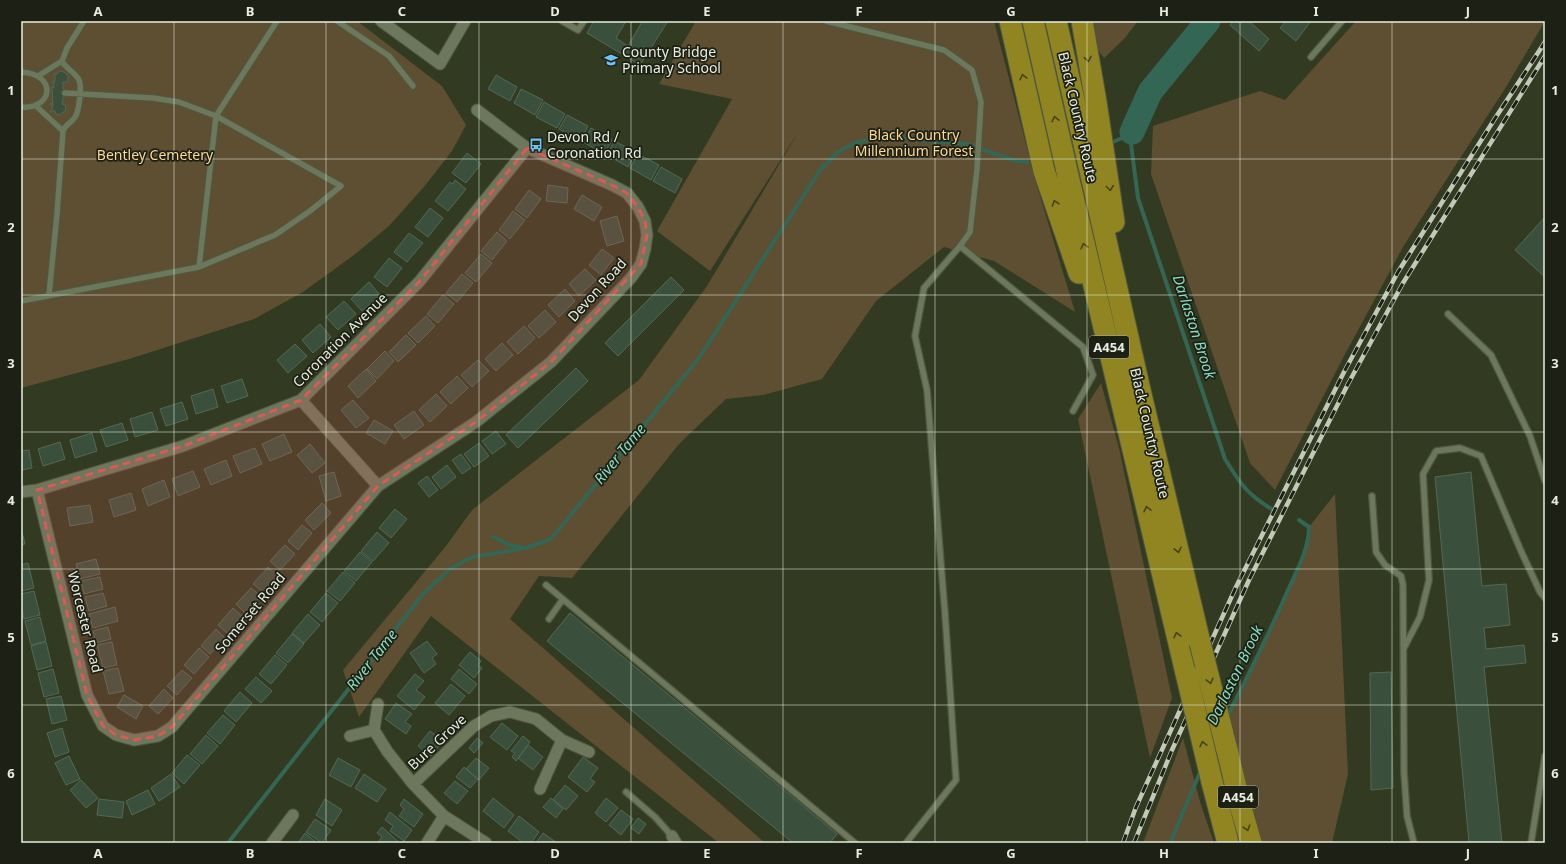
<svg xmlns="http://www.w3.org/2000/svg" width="1566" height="864" viewBox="0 0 1566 864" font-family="'Noto Sans',sans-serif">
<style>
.green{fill:#5e4e32}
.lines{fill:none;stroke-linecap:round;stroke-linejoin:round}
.stream{stroke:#365;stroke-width:4}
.river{stroke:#365;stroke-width:25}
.building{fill:#3a503d;stroke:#536955}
.lane-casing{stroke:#505741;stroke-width:8}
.street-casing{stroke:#505741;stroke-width:13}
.highway-casing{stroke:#505741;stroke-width:23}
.lane{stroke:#6c775c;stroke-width:5.5}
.street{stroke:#6c775c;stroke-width:11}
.highway{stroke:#918521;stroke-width:21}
.rail-casing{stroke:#c3c9b8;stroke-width:4.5}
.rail{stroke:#1c2015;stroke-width:3;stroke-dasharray:9;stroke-linecap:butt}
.highway-bridge-casing{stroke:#505741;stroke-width:23;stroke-linecap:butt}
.highway-bridge{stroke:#918521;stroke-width:21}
.oneway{stroke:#454319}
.marked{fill:#da5a56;fill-opacity:0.2;stroke:#da5a56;stroke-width:3;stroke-dasharray:8 5;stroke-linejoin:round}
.grid{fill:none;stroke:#e8eedf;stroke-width:1;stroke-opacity:0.55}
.labels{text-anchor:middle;stroke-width:3.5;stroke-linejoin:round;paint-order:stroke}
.shield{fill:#1c2015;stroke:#abb0a2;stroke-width:1}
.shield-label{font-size:13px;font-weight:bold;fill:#e8eedf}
.poi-label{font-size:14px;fill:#e8eedf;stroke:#1c2015;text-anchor:start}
.street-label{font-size:14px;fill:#e8eedf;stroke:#1c2015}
.park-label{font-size:14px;fill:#fdd796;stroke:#1c2015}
.water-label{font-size:15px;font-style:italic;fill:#89ddc0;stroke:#1c2015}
.neatline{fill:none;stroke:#e8eedf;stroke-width:1.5}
.grid-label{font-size:13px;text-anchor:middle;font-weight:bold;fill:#e8eedf}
</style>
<rect width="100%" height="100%" fill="#323b22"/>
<path class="green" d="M 21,21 L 357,21 L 442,86 L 466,125 L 452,151 L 423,188 L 389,226 L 354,255 L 303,292 L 254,319 L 129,359 L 21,388 Z
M 696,21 L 994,21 L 1037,186 L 1075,312 L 994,261 L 944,247 L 876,301 L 822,379 L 763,395 L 726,399 L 679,444 L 572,578 L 539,576 L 510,619 L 765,843 L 719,843 L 431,616 L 359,717 L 343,670 L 446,546 L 472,510 L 639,380 L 707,286 L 799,131 L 710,271 L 657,231 L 732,99 L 659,84 Z
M 1093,21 L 1138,21 L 1124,39 L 1104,58 L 1098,50 Z
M 1356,21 L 1545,21 L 1506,87 L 1403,247 L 1343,358 L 1275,490 L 1250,463 L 1151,174 L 1153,126 L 1260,91 L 1285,100 Z
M 1101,383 L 1119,448 L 1172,698 L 1150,758 L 1078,419 Z
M 1335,494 L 1348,774 L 1332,843 L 1260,843 L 1227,717 L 1267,638 L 1303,556 L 1309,537 L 1309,527 Z
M 1183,738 L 1201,805 L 1214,843 L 1143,843 Z"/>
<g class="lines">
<path class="stream" d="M 1132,132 L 1131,144 L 1138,198 L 1225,459 C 1241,485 1247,494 1273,510
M 1113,142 L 1124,137 L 1132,132
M 494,537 L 509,545 L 521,547
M 1226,719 C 1248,676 1269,634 1288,590 C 1297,570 1309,549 1309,527 L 1299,520
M 228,843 L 423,594 L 451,568 L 472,557 L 526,548 L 551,539 L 699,358 L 820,170 L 838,152 L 857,142 L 884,137 L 967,144 L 1016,161 L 1027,162
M 1170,843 L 1201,770"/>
<path class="river" d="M 1132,132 L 1150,92 L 1208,21"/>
</g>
<path class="building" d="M 594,21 L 626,21 L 616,38 L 628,46 L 642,22 L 641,21 L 668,21 L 640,65 L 587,33 Z
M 1233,21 L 1249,21 L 1269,39 L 1259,51 L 1230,25 Z
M 1286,21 L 1311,21 L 1296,41 L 1280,28 Z
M 60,71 L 64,72 L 66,74 L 68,75 L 68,82 L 63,82 L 63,89 L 65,89 L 62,104 L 66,105 L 65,112 L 63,112 L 60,115 L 56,114 L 55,111 L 50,111 L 52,110 L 53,104 L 50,104 L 53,103 L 52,87 L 54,88 L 54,82 L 52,82 L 55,81 L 55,75 L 53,74 L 57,74 Z
M 496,75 L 517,87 L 510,101 L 488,89 Z
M 521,89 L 543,100 L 535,115 L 514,103 Z
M 544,102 L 565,114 L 557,128 L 536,117 Z
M 567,115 L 588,126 L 580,141 L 559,129 Z
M 591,128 L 612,140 L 604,154 L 583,142 Z
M 614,141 L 636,152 L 628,167 L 607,155 Z
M 467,153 L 481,164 L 466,183 L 452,173 Z
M 638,154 L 659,165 L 651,180 L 630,168 Z
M 661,167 L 682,179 L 675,193 L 653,181 Z
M 455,180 L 466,189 L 448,211 L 435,201 L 450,182 L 453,184 Z
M 548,185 L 568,188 L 567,203 L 546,201 Z
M 529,190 L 541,199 L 527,218 L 515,209 Z
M 582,195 L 602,207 L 594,221 L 574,209 Z
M 430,208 L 443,218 L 428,237 L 415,227 Z
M 513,211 L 525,220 L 510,239 L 499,230 Z
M 617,216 L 624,241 L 607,246 L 600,221 Z
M 1545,217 L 1545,277 L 1515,250 Z
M 497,232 L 507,241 L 492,260 L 481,251 Z
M 409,233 L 423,243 L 407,262 L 394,252 Z
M 602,249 L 614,258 L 601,275 L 589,265 Z
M 481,254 L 492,263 L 476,282 L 465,273 Z
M 389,258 L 402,268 L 387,287 L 374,277 Z
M 585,269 L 596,280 L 579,296 L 569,284 Z
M 462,274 L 473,283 L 457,302 L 446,293 Z
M 671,277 L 684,290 L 618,356 L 605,343 Z
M 369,282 L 380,295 L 362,311 L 351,299 Z
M 565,289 L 575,301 L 559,317 L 548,305 Z
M 443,295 L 454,304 L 438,323 L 427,314 Z
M 344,301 L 356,314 L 338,330 L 326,317 Z
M 545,310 L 556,322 L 539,338 L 528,326 Z
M 426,316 L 435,326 L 418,343 L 408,333 Z
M 320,324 L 331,337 L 313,353 L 302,340 Z
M 524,326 L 535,338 L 518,354 L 507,342 Z
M 406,335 L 416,345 L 398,362 L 389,352 Z
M 502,343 L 513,355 L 496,371 L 485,359 Z
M 295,344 L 307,356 L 288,373 L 277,360 Z
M 385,351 L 394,361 L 377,379 L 367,369 Z
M 478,360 L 489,371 L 472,387 L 461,375 Z
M 576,368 L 588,381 L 518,448 L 506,435 Z
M 366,369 L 376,381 L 358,398 L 348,386 Z
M 457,376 L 468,388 L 451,404 L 440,392 Z
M 242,379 L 248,396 L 227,403 L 221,386 Z
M 213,389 L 218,407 L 196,414 L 191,396 Z
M 436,394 L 447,406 L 430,422 L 419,410 Z
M 353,400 L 369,418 L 356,428 L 341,410 Z
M 182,402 L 188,419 L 166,426 L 160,409 Z
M 414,411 L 424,425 L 404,439 L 394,425 Z
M 152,412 L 158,430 L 135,437 L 130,419 Z
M 374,420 L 393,431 L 385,444 L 366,433 Z
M 122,423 L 128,440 L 106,447 L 100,430 Z
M 496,431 L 506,444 L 492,454 L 482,441 Z
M 92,433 L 97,451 L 75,458 L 70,440 Z
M 284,434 L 292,452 L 270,461 L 262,444 Z
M 60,442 L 65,459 L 43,466 L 38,449 Z
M 479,443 L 489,456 L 474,467 L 464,454 Z
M 310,444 L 325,463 L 312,473 L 297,455 Z
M 255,448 L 262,464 L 240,473 L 233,456 Z
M 29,450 L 32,468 L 21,470 L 21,451 Z
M 461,454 L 471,468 L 462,474 L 452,460 Z
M 226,460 L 232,476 L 211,485 L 204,469 Z
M 447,465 L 456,477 L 441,489 L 432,477 Z
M 193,471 L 200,487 L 178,496 L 172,479 Z
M 334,472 L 341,496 L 326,501 L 319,476 Z
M 1471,472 L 1482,586 L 1506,584 L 1510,625 L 1484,628 L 1486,649 L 1524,645 L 1526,663 L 1484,667 L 1502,843 L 1469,843 L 1435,477 Z
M 427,476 L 438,490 L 429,497 L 418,483 Z
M 164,480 L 170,497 L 148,506 L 142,489 Z
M 131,493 L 136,510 L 114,517 L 109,500 Z
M 322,503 L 331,513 L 314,530 L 305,520 Z
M 90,505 L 93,522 L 70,526 L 67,508 Z
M 395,509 L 407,519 L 391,538 L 379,528 Z
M 302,525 L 312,533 L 298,550 L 288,541 Z
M 21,528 L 25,544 L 21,545 Z
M 377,532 L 389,543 L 373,561 L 361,551 Z
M 285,545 L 295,554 L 280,570 L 270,561 Z
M 360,552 L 372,562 L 356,581 L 344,571 Z
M 96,559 L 100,574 L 80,579 L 76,564 Z
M 28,563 L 34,588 L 21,591 L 21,565 Z
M 268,567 L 278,576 L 263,592 L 253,584 Z
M 343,572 L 355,583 L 340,601 L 327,591 Z
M 100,577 L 103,589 L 84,594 L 81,581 Z
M 251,588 L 261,596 L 245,613 L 236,604 Z
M 34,591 L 40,615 L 24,619 L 21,604 L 21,594 Z
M 103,593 L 107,606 L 89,611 L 85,597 Z
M 326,593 L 338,603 L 322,622 L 310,612 Z
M 115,607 L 118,621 L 93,628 L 89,614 Z
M 233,608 L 243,617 L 228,634 L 218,625 Z
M 570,613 L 837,834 L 830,843 L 793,843 L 547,641 Z
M 308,614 L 320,625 L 304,643 L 292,633 Z
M 40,617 L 46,641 L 31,645 L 25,621 Z
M 108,627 L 111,639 L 96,643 L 93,631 Z
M 216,629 L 225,638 L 210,654 L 201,646 Z
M 292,634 L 304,644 L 288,663 L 276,653 Z
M 427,641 L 437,654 L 432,658 L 436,664 L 424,673 L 410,653 Z
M 46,642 L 52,666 L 37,670 L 31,646 Z
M 112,642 L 117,665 L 103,668 L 97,645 Z
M 199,648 L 209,657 L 194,674 L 184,665 Z
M 470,652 L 481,661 L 478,665 L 482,668 L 474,678 L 459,665 Z
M 275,655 L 287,665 L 271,684 L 259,674 Z
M 118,668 L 124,691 L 109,694 L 103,671 Z
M 53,669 L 59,693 L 44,697 L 38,673 Z
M 459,669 L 477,684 L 469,694 L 451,679 Z
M 182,670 L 192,678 L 177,695 L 167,686 Z
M 1391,672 L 1393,788 L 1371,790 L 1370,673 Z
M 415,674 L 424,681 L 416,690 L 425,697 L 414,710 L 397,696 Z
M 256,677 L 272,691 L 261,703 L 245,689 Z
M 451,684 L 465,696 L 449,715 L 435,703 Z
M 164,689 L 173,698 L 158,714 L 149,706 Z
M 240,692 L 252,703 L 236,722 L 224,711 Z
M 124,695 L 143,706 L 136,719 L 117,707 Z
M 61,696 L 67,720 L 52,724 L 46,699 Z
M 396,703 L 412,714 L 405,722 L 411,726 L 406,734 L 385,719 Z
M 223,715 L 235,725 L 220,744 L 207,733 Z
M 502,723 L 518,736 L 507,750 L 490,737 Z
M 62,728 L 69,752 L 55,757 L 47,733 Z
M 430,731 L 443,741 L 431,756 L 418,746 Z
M 206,735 L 218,746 L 202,764 L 190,754 Z
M 523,736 L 530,742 L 516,761 L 512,757 L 515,753 L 511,751 Z
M 477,738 L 483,743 L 474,753 L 469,748 Z
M 528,745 L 543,757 L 533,770 L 518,758 Z
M 187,755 L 200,765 L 184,784 L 172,773 Z
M 69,756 L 80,779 L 66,785 L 55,763 Z
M 583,757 L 598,768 L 590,779 L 595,782 L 587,792 L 568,777 Z
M 338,758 L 360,770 L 351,787 L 329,775 Z
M 476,758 L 489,768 L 479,780 L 466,769 Z
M 464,767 L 478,779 L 470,788 L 456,777 Z
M 171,774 L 180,787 L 159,801 L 151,788 Z
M 364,774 L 386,789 L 377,802 L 355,788 Z
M 81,780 L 98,798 L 86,808 L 70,790 Z
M 455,781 L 468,791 L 457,804 L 444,793 Z
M 565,785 L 578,796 L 566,810 L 553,800 Z
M 148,790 L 155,804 L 132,815 L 126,801 Z
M 493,798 L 514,815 L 504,828 L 483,811 Z
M 551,798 L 563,809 L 556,818 L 543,807 Z
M 606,798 L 618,808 L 606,822 L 595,813 Z
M 99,799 L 124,802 L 122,818 L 97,815 Z
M 325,799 L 342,810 L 332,826 L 316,815 Z
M 404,799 L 423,814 L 414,827 L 399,816 L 404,809 L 400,805 Z
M 621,810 L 633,819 L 621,835 L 609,825 Z
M 390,812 L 412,830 L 404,841 L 390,831 L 393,826 L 385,820 Z
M 519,816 L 539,832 L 531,843 L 523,843 L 508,831 Z
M 638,818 L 646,824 L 639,834 L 631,828 Z
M 315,819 L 331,830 L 322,843 L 306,832 Z
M 382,827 L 400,843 L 377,843 L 382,837 L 377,833 Z
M 305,833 L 317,843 L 298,843 Z
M 543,833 L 557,843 L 536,843 Z"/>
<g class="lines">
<g class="lane-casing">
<path id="lane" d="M 337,21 L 389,56 L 413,86
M 562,21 L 578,30 L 584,21
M 826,21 L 944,50 L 972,70 L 981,102 L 977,169 L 970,232 L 960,246 L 924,288 L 915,336 L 927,390 L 945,613 L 956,780 L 906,843
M 1311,57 L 1342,21
M 21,72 C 58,74 53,110 21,107
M 38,76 L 62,61
M 36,106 L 63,131
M 960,246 L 1083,347 L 1093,375 L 1073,411
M 199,267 L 216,116 L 277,21
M 49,295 L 57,214 L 63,131 C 66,123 71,124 75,117 C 79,112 82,86 79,80 C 75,72 66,69 62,61 L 67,48 L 84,21
M 21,301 L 199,267 L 275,235 L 310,211 L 341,186 L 216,116 L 179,102 L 153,98 L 65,93
M 1448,314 L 1491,355 L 1530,436 L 1545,481
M 1372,496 L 1376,552 L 1385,565 L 1401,576 L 1403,585 L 1404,772 L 1407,816 L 1414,843
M 546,585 L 855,843
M 549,619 L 563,599
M 1404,648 L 1420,617 L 1429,580 L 1423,474 L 1436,451 L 1460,448 L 1481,456 L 1521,551 L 1540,592 L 1545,598
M 626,792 L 655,817 L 672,836
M 1531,843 L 1545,756"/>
</g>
<g class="street-casing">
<path id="street" d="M 381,21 L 440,64 L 465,21
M 301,400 L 378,486
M 37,490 L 87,695 L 103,726 L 116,735 L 134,740 L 158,736 L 172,727 L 378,486 L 476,422 L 551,362 L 631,278 L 641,264 L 645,249 L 647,235 L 645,221 L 638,207 L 627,193 L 612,185 L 527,148 L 477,110
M 21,492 L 37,490 L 183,446 L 301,400 L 419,282 L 527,148
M 374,730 L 387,751 L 413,784 L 444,816 L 486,843
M 350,736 L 374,730 L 378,704
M 413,784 L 474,726 L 491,716 L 510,712 L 536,719 L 562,740 L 589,752
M 540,789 L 562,740
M 672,836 L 676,843
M 272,843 L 293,815
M 427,843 L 444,816"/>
</g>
<g class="highway-casing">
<path id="highway" d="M 1010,21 L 1044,171 L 1079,273
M 1033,21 L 1068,176 L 1186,673
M 1056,21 L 1140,390 L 1200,643
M 1082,21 L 1096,102 L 1114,222
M 1227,750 L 1241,808 L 1251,843
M 1212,782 L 1228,843"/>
</g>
<use href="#lane" class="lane"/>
<use href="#street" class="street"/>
<use href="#highway" class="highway"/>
<g class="rail-casing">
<path id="rail" d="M 1123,843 L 1136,807 L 1236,587 L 1344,372 L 1398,272 L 1494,120 L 1545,42
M 1134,843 L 1172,750 L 1249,580 L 1348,384 L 1403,283 L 1545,56"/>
</g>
<use href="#rail" class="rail"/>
<g class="highway-bridge-casing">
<path id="highway-bridge" d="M 1200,643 L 1227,750
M 1186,673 L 1212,782"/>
</g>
<use href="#highway-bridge" class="highway-bridge"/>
</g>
<defs><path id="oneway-chevron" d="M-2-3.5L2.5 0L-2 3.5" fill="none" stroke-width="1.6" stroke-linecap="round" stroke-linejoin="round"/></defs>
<g class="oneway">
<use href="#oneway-chevron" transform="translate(1088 59) rotate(79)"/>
<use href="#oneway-chevron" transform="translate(1023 77) rotate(-103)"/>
<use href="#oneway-chevron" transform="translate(1055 119) rotate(-103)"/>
<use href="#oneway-chevron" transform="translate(1110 188) rotate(82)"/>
<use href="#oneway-chevron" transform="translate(1055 203) rotate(-109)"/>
<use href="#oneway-chevron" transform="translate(1084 246) rotate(-103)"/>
<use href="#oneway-chevron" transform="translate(1147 509) rotate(-103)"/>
<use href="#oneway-chevron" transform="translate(1178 550) rotate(77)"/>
<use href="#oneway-chevron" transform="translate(1177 635) rotate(-103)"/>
<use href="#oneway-chevron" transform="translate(1210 681) rotate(76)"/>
<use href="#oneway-chevron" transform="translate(1203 744) rotate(-103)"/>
<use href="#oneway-chevron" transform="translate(1247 828) rotate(73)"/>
</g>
<path class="marked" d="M 527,148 L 612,185 L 627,193 L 638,207 L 645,221 L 647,235 L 641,264 L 551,362 L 476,422 L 378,486 L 172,727 L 158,736 L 134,740 L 116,735 L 103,726 L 87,695 L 37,490 L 183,446 L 301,400 L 419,282 Z"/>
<path class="grid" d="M 174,21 L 174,843M 326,21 L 326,843M 479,21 L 479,843M 631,21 L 631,843M 783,21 L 783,843M 935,21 L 935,843M 1087,21 L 1087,843M 1240,21 L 1240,843M 1392,21 L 1392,843M 21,159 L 1545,159M 21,295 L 1545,295M 21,432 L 1545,432M 21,569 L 1545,569M 21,705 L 1545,705"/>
<defs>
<g id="school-bare" transform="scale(1.08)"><path d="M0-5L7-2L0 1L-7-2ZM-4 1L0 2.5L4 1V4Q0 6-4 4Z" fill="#70c2f4" stroke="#1c2015" stroke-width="2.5" paint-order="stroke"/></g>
<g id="bus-bare" transform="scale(1.08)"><path d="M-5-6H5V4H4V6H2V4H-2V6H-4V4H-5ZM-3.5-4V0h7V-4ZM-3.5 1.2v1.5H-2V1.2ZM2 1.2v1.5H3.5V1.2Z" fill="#70c2f4" stroke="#1c2015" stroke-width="2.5" paint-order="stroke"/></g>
</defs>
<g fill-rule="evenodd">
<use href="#school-bare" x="611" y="60"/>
<use href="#bus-bare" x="536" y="145"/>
</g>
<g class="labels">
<g class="shield">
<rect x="1089" y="336" width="40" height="22" rx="3"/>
<rect x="1218" y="786" width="40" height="22" rx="3"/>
</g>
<g class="shield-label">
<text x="1109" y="352">A454</text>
<text x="1238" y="802">A454</text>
</g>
<g class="poi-label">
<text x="622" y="57">County Bridge<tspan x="622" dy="16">Primary School</tspan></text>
<text x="547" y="142">Devon Rd /<tspan x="547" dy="16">Coronation Rd</tspan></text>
</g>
<g class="street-label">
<text transform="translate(1078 117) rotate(77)" y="5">Black Country Route</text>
<text transform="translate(597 290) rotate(-48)" y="5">Devon Road</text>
<text transform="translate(340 340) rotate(-45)" y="5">Coronation Avenue</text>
<text transform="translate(1150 433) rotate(77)" y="5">Black Country Route</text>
<text transform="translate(250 613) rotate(-50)" y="5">Somerset Road</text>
<text transform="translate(85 622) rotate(76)" y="5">Worcester Road</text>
<text transform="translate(437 742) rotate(-43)" y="5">Bure Grove</text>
</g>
<g class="park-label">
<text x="914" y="140">Black Country<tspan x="914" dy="16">Millennium Forest</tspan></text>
<text x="155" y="160">Bentley Cemetery</text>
</g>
<g class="water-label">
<text transform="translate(1194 327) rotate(72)" y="5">Darlaston Brook</text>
<text transform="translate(620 454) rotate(-51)" y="5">River Tame</text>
<text transform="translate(372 660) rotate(-52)" y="5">River Tame</text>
<text transform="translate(1235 675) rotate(-64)" y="5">Darlaston Brook</text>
</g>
</g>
<rect width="1566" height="864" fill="none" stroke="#1c2015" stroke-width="44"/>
<rect x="22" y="22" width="1522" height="820" class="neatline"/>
<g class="grid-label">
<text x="98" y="16">A</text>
<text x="250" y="16">B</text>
<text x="402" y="16">C</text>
<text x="555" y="16">D</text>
<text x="707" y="16">E</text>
<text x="859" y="16">F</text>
<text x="1011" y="16">G</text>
<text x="1164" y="16">H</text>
<text x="1316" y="16">I</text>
<text x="1468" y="16">J</text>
<text x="11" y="95">1</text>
<text x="1555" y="95">1</text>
<text x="11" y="232">2</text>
<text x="1555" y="232">2</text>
<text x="11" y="368">3</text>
<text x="1555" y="368">3</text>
<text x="11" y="505">4</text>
<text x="1555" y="505">4</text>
<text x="11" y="642">5</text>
<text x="1555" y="642">5</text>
<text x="11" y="778">6</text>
<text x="1555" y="778">6</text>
<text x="98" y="858">A</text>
<text x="250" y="858">B</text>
<text x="402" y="858">C</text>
<text x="555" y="858">D</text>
<text x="707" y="858">E</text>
<text x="859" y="858">F</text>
<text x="1011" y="858">G</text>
<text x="1164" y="858">H</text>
<text x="1316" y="858">I</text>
<text x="1468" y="858">J</text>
</g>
</svg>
